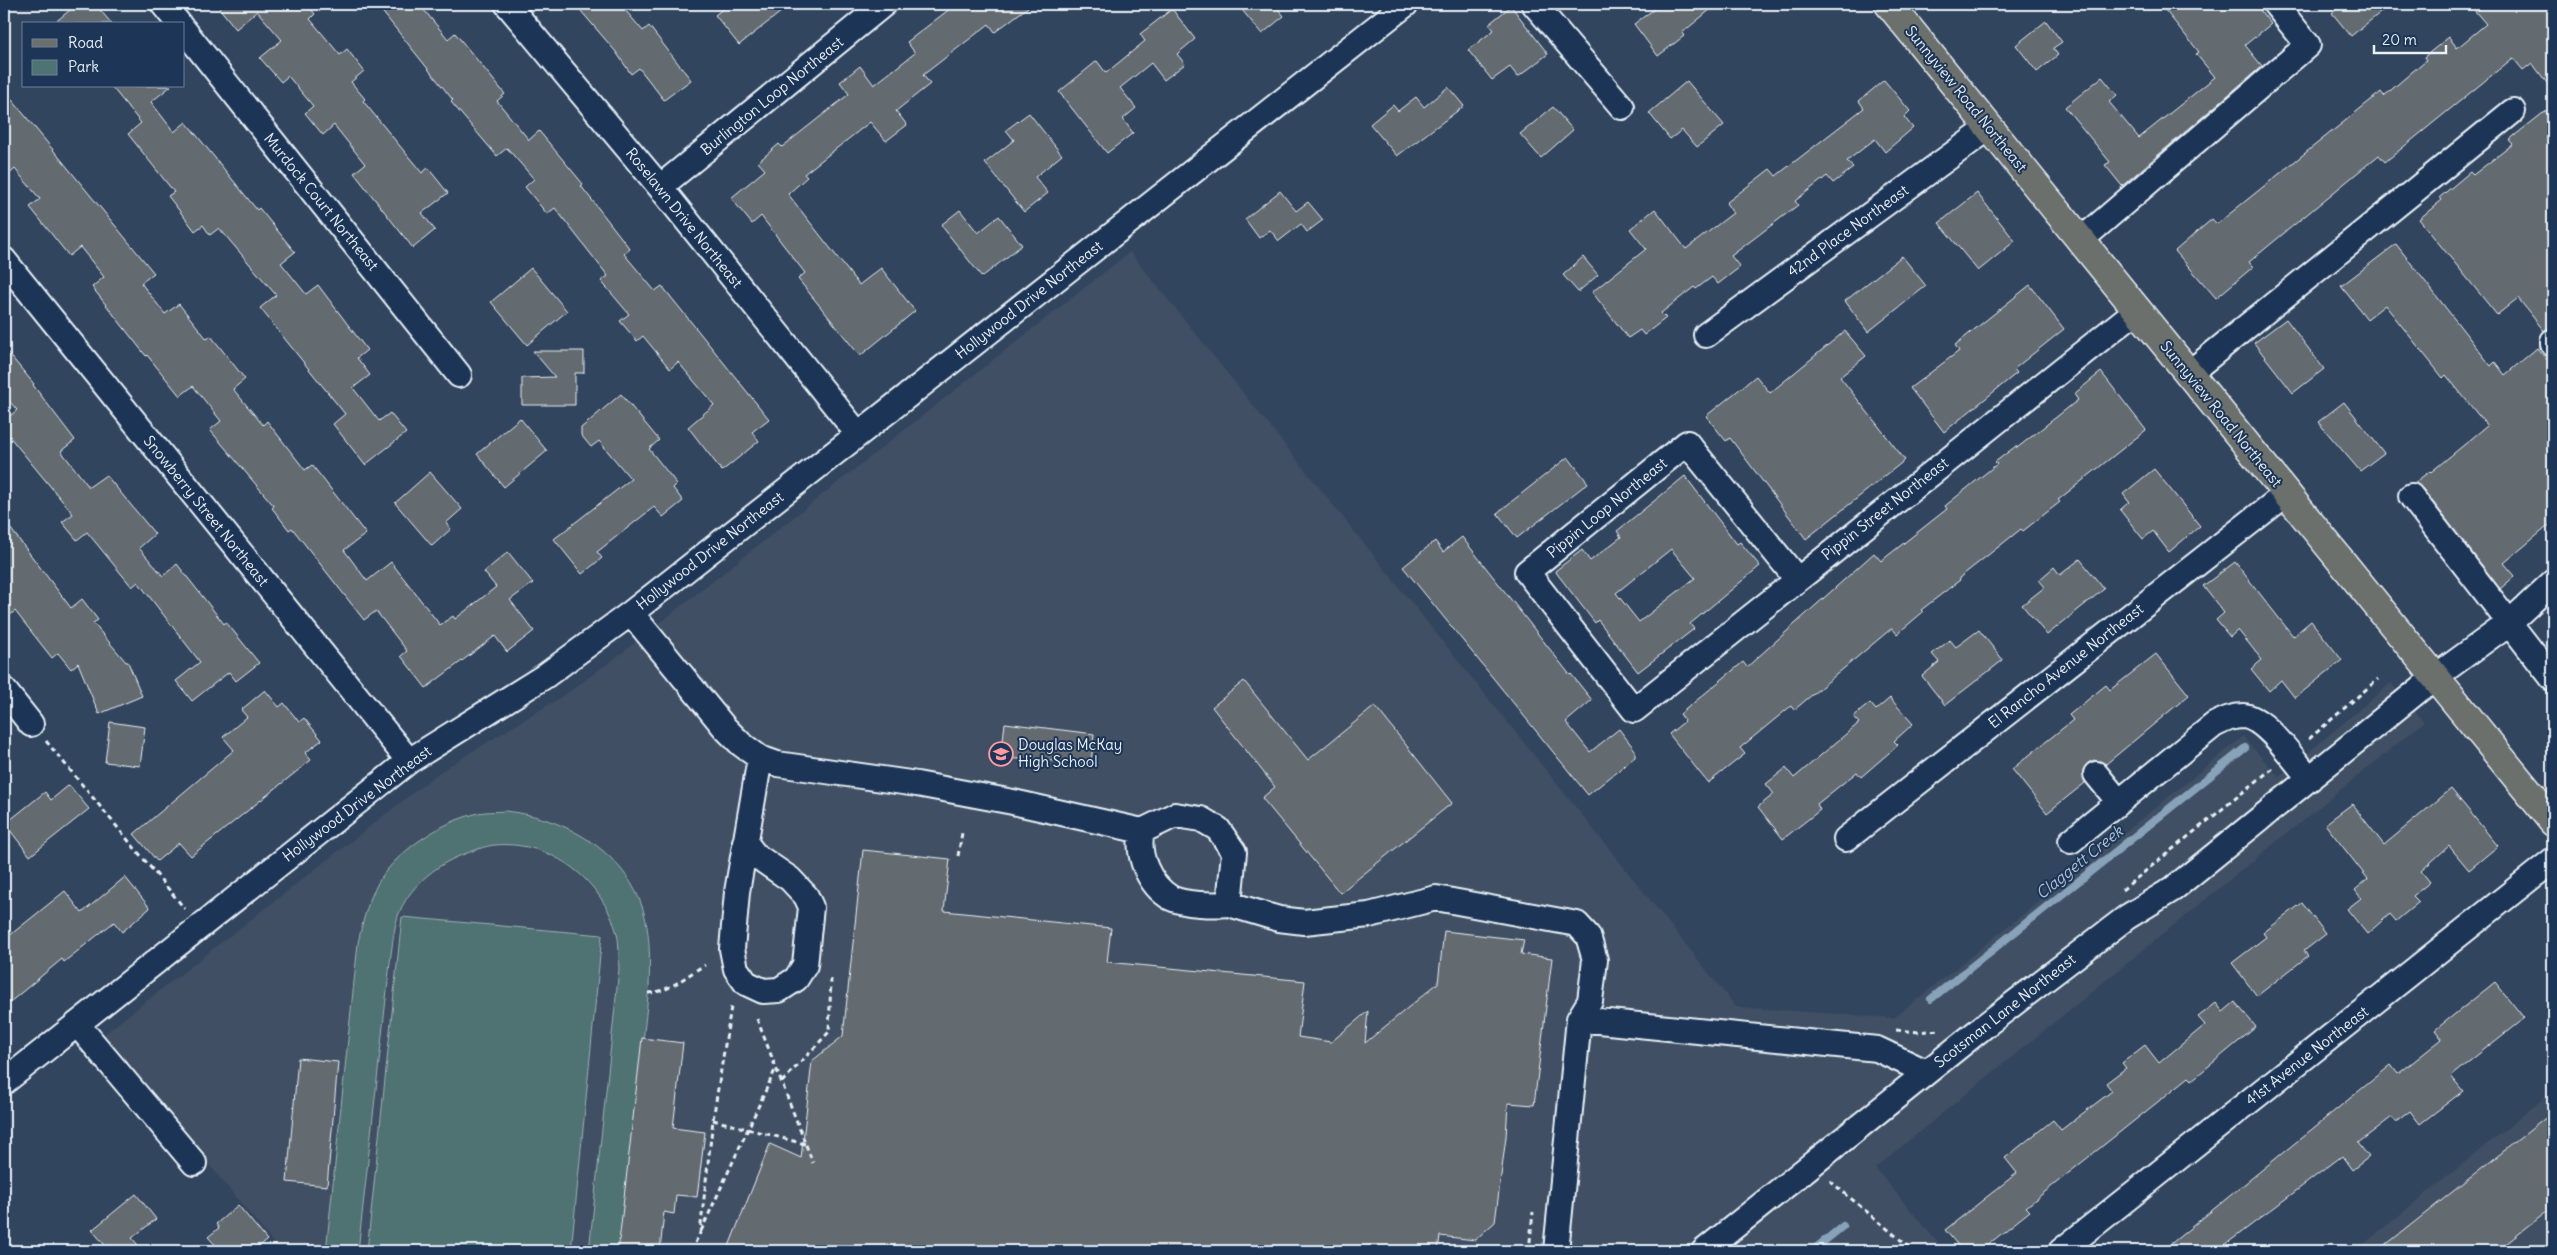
<svg xmlns="http://www.w3.org/2000/svg" width="2557" height="1255" viewBox="0 0 2557 1255" font-family="Delius,sans-serif">
<style>
.built{fill:#415063}
.green{fill:#4f7273;stroke:#9cb2b6}
.lines{fill:none;stroke-linecap:round;stroke-linejoin:round}
.stream{stroke:#87a2b9;stroke-width:8}
.building{fill:#646b70;stroke:#e8f1f8;fill-rule:evenodd}
.minor-casing{stroke:#e8f1f8;stroke-width:28}
.major-casing{stroke:#e8f1f8;stroke-width:31}
.path{stroke:#e8f1f8;stroke-width:3;stroke-dasharray:5 4;stroke-linecap:butt}
.minor{stroke:#1d3557;stroke-width:24}
.major{stroke:#6c706d;stroke-width:28}
.labels{text-anchor:middle;stroke-width:4;stroke-linejoin:round;paint-order:stroke}
.street-label{font-size:15px;fill:#e8f1f8;stroke:#1d3557}
.poi-label{font-size:15px;fill:#e8f1f8;stroke:#1d3557;text-anchor:start}
.water-label{font-size:16px;font-style:italic;fill:#b0c3d3;stroke:#1d3557}
</style>
<rect width="100%" height="100%" fill="#32455e"/>
<filter id="ink" filterUnits="userSpaceOnUse"><feTurbulence type="fractalNoise" baseFrequency=".02" numOctaves="2"/><feDisplacementMap in="SourceGraphic" scale="10" xChannelSelector="R" yChannelSelector="G"/><feConvolveMatrix kernelMatrix="1 2 1 2 8 2 1 2 1" color-interpolation-filters="sRGB"/></filter>
<g filter="url(#ink)">
<path class="built" d="M 1130,252 L 1736,1007 L 1894,1018 L 2243,737 L 2279,777 L 2391,683 L 2424,722 L 1875,1168 L 1945,1251 L 280,1251 L 103,1035 L 441,771 L 566,694 L 618,656 Z
M 2553,1091 L 2553,1251 L 2355,1251 Z"/>
<path class="green" d="M 505,811 C 557,816 612,844 636,892 C 651,921 650,956 649,987 L 620,1251 L 589,1251 L 619,969 C 618,958 620,945 617,934 C 603,881 552,840 495,845 C 484,846 473,851 462,855 C 435,865 408,888 398,916 C 394,928 393,941 391,954 L 358,1251 L 326,1251 L 358,943 C 363,920 369,895 383,875 C 403,848 442,822 475,814 C 484,811 495,812 505,811 Z
M 402,917 L 602,935 L 571,1251 L 367,1251 Z"/>
<g class="lines">
<path class="stream" d="M 1931,999 L 2245,748
M 1812,1251 L 1843,1226"/>
</g>
<path class="building" d="M 77,4 L 95,4 L 112,24 L 53,24 Z
M 216,4 L 307,4 L 315,14 L 310,19 L 340,55 L 347,49 L 364,71 L 351,82 L 365,99 L 363,101 L 422,173 L 428,168 L 448,193 L 422,213 L 435,230 L 413,248 L 354,173 L 365,164 L 334,125 L 323,135 L 305,113 L 313,106 L 288,76 L 281,82 L 260,58 L 282,40 L 257,11 L 236,29 Z
M 376,4 L 419,4 L 448,39 L 455,33 L 505,94 L 497,101 L 529,140 L 539,131 L 583,184 L 581,186 L 630,249 L 624,254 L 655,291 L 662,286 L 769,419 L 752,432 L 759,441 L 722,471 L 688,427 L 714,405 L 678,362 L 670,369 L 643,336 L 637,341 L 620,321 L 629,314 L 601,281 L 608,276 L 555,208 L 547,214 L 525,187 L 534,179 L 507,148 L 497,156 L 451,102 L 453,100 Z
M 575,4 L 620,4 L 643,31 L 649,26 L 691,80 L 664,100 L 639,68 L 631,74 L 616,52 Z
M 729,4 L 791,4 L 739,45 L 715,15 Z
M 956,4 L 1032,4 L 995,32 L 989,24 L 923,75 L 930,84 L 896,111 L 907,125 L 886,141 L 870,122 L 804,174 L 807,177 L 788,194 L 859,285 L 881,268 L 915,311 L 860,356 L 798,279 L 805,273 L 761,216 L 752,224 L 731,198 L 765,170 L 758,162 L 779,144 L 782,147 L 849,94 L 840,82 L 860,66 L 874,85 L 915,53 L 907,42 Z
M 1237,4 L 1274,4 L 1284,16 L 1262,34 Z
M 1661,4 L 1717,4 L 1682,33 L 1684,36 L 1658,56 L 1634,24 Z
M 2160,4 L 2255,4 L 2271,24 L 2245,45 L 2262,66 L 2122,186 L 2105,165 L 2110,162 L 2065,107 L 2102,77 L 2117,95 L 2109,102 L 2139,138 L 2215,77 L 2196,54 L 2199,52 Z
M 2344,4 L 2391,4 L 2351,36 L 2332,13 Z
M 2469,4 L 2553,4 L 2553,91 L 2532,63 L 2523,70 L 2513,58 L 2385,162 L 2379,155 L 2249,262 L 2253,267 L 2216,298 L 2175,251 L 2212,219 L 2217,224 L 2381,92 L 2384,96 L 2426,60 L 2424,57 L 2449,37 L 2457,48 L 2486,24 Z
M 1511,6 L 1548,54 L 1518,77 L 1510,67 L 1492,80 L 1468,50 L 1494,30 L 1489,24 Z
M 1172,9 L 1195,39 L 1177,54 L 1185,64 L 1164,80 L 1151,63 L 1120,88 L 1136,108 L 1123,119 L 1133,133 L 1107,153 L 1059,92 L 1097,61 L 1106,73 L 1145,41 L 1140,34 Z
M 2046,21 L 2062,42 L 2053,48 L 2058,55 L 2037,72 L 2016,45 Z
M 1884,80 L 1910,111 L 1904,117 L 1913,128 L 1885,152 L 1875,139 L 1847,161 L 1853,168 L 1833,183 L 1827,176 L 1795,201 L 1798,205 L 1731,256 L 1740,267 L 1718,284 L 1712,277 L 1696,289 L 1694,287 L 1661,313 L 1666,318 L 1644,335 L 1640,330 L 1628,338 L 1592,292 L 1646,249 L 1630,229 L 1655,209 L 1686,249 L 1733,213 L 1726,203 L 1770,169 L 1776,176 L 1864,108 L 1859,101 Z
M 1687,81 L 1724,125 L 1697,147 L 1682,130 L 1670,139 L 1649,113 Z
M 111,86 L 171,86 L 151,102 L 174,132 L 186,122 L 257,210 L 259,208 L 295,252 L 281,263 L 306,294 L 318,285 L 367,350 L 357,358 L 370,375 L 353,388 L 379,421 L 390,413 L 406,433 L 365,465 L 333,424 L 345,414 L 260,308 L 276,295 L 219,228 L 210,235 L 203,225 L 195,231 L 168,196 L 174,192 L 128,134 L 141,123 Z
M 1448,87 L 1464,106 L 1397,156 L 1370,124 L 1393,105 L 1398,111 L 1416,97 L 1424,107 Z
M 4,90 L 154,273 L 141,283 L 165,314 L 179,304 L 207,339 L 211,336 L 245,379 L 233,389 L 263,425 L 267,421 L 305,470 L 312,465 L 366,534 L 344,550 L 367,581 L 391,562 L 440,625 L 453,616 L 455,619 L 496,587 L 484,572 L 508,552 L 533,583 L 510,600 L 534,631 L 507,652 L 495,636 L 426,688 L 401,656 L 407,651 L 376,611 L 364,620 L 292,528 L 289,530 L 272,508 L 274,506 L 210,430 L 221,421 L 193,386 L 180,396 L 147,355 L 146,356 L 92,287 L 104,277 L 80,247 L 69,256 L 30,207 L 40,199 L 15,169 L 4,179 Z
M 2553,105 L 2553,327 L 2544,331 L 2518,298 L 2497,315 L 2419,219 L 2442,200 L 2440,197 L 2470,172 L 2473,175 L 2513,144 L 2509,140 Z
M 1553,107 L 1573,130 L 1541,158 L 1520,134 Z
M 1029,113 L 1062,155 L 1035,177 L 1048,193 L 1024,212 L 985,163 L 1014,140 L 1006,130 Z
M 1280,191 L 1296,211 L 1308,202 L 1323,220 L 1307,232 L 1301,224 L 1279,241 L 1270,230 L 1259,238 L 1245,219 Z
M 1977,193 L 2015,241 L 1978,271 L 1939,223 Z
M 960,210 L 978,233 L 999,216 L 1022,245 L 982,277 L 941,225 Z
M 2396,244 L 2491,366 L 2495,362 L 2505,375 L 2537,348 L 2553,367 L 2553,522 L 2504,563 L 2515,576 L 2500,589 L 2422,488 L 2414,483 L 2430,471 L 2431,472 L 2487,426 L 2446,375 L 2443,378 L 2385,305 L 2367,319 L 2341,286 Z
M 1902,256 L 1926,286 L 1868,332 L 1845,301 Z
M 1583,257 L 1598,275 L 1578,292 L 1563,275 Z
M 531,268 L 567,311 L 527,345 L 491,302 Z
M 2030,285 L 2064,329 L 2014,369 L 2017,373 L 1944,432 L 1910,388 L 1959,351 L 1955,345 Z
M 2286,319 L 2324,369 L 2293,393 L 2254,343 Z
M 1845,331 L 1866,356 L 1840,377 L 1905,460 L 1806,539 L 1730,438 L 1726,441 L 1706,416 L 1756,376 L 1770,393 Z
M 4,348 L 34,384 L 33,385 L 75,440 L 61,451 L 89,487 L 106,475 L 155,534 L 139,548 L 163,576 L 177,564 L 224,624 L 226,622 L 259,663 L 236,681 L 229,672 L 192,701 L 176,681 L 200,662 L 138,582 L 132,587 L 87,532 L 77,540 L 62,522 L 73,514 L 4,430 L 4,421 L 17,410 L 4,395 Z
M 533,351 L 584,351 L 584,373 L 575,373 L 575,405 L 522,405 L 522,378 L 555,377 Z
M 2101,372 L 2146,430 L 2058,500 L 2060,502 L 2023,531 L 2021,529 L 1959,578 L 1960,580 L 1921,610 L 1923,612 L 1897,634 L 1892,628 L 1794,710 L 1791,706 L 1740,748 L 1745,754 L 1708,783 L 1669,734 L 1685,721 L 1680,714 L 1743,662 L 1747,667 L 1874,553 L 1881,561 L 1947,509 L 1945,506 L 1997,464 L 1995,462 L 2016,446 L 2017,448 L 2078,400 L 2074,394 Z
M 621,394 L 659,440 L 649,449 L 677,484 L 673,488 L 683,501 L 663,517 L 654,507 L 597,552 L 602,558 L 582,574 L 554,539 L 631,479 L 599,441 L 591,447 L 581,435 L 581,428 Z
M 2344,402 L 2384,453 L 2360,471 L 2318,422 Z
M 520,418 L 547,451 L 504,487 L 477,454 Z
M 1568,457 L 1588,483 L 1517,538 L 1497,513 Z
M 2154,469 L 2200,526 L 2169,552 L 2153,531 L 2143,539 L 2120,510 L 2129,502 L 2123,494 Z
M 430,472 L 462,509 L 446,523 L 451,529 L 432,546 L 395,503 Z
M 1685,476 L 1737,544 L 1740,542 L 1760,566 L 1690,624 L 1694,629 L 1638,672 L 1598,620 L 1595,623 L 1555,571 L 1582,550 L 1590,561 L 1621,537 L 1617,531 ZM 1671,549 L 1695,578 L 1639,622 L 1616,593 Z
M 4,520 L 71,608 L 82,599 L 98,620 L 93,623 L 126,662 L 128,662 L 142,696 L 99,714 L 78,663 L 71,669 L 58,653 L 52,658 L 15,611 L 4,620 Z
M 1462,537 L 1570,675 L 1571,674 L 1592,700 L 1566,722 L 1590,752 L 1619,729 L 1635,750 L 1635,757 L 1588,795 L 1403,567 L 1435,541 L 1443,552 Z
M 2080,559 L 2104,589 L 2047,635 L 2022,605 L 2045,587 L 2039,580 L 2054,567 L 2060,575 Z
M 2235,562 L 2293,636 L 2311,621 L 2342,660 L 2295,698 L 2281,680 L 2269,691 L 2251,669 L 2262,660 L 2238,630 L 2230,637 L 2216,620 L 2224,613 L 2203,586 Z
M 1979,630 L 2003,660 L 1945,705 L 1922,676 L 1939,662 L 1932,654 L 1950,640 L 1956,647 Z
M 2156,654 L 2189,695 L 2106,764 L 2094,760 L 2088,763 L 2083,770 L 2085,783 L 2047,813 L 2012,769 L 2073,720 L 2069,715 L 2106,685 L 2110,690 Z
M 1244,681 L 1308,760 L 1375,706 L 1452,803 L 1340,893 L 1262,798 L 1275,787 L 1212,707 Z
M 265,690 L 279,707 L 284,703 L 299,722 L 304,718 L 322,740 L 305,753 L 311,760 L 191,856 L 179,843 L 157,861 L 134,834 L 234,750 L 223,737 L 247,717 L 241,710 Z
M 1890,698 L 1913,724 L 1894,741 L 1898,745 L 1861,777 L 1857,772 L 1817,804 L 1820,810 L 1783,839 L 1758,807 L 1774,794 L 1766,784 L 1786,768 L 1794,778 L 1859,723 L 1853,717 L 1870,703 L 1876,710 Z
M 110,722 L 145,727 L 140,766 L 105,762 Z
M 1005,723 L 1094,734 L 1091,763 L 1001,758 Z
M 69,785 L 89,809 L 30,856 L 5,824 L 45,792 L 51,800 Z
M 2451,789 L 2498,846 L 2469,870 L 2449,846 L 2421,871 L 2430,882 L 2413,896 L 2419,902 L 2396,921 L 2390,914 L 2367,934 L 2347,909 L 2361,898 L 2355,890 L 2368,879 L 2325,824 L 2352,804 L 2384,845 Z
M 863,850 L 950,859 L 944,911 L 1111,928 L 1107,962 L 1305,981 L 1298,1037 L 1331,1042 L 1368,1011 L 1365,1043 L 1438,983 L 1444,931 L 1524,940 L 1521,954 L 1552,958 L 1534,1105 L 1508,1103 L 1506,1137 L 1495,1222 L 1475,1240 L 1440,1236 L 1438,1251 L 727,1251 L 770,1144 L 801,1158 L 812,1061 L 843,1036 Z
M 125,877 L 150,908 L 122,932 L 114,922 L 64,962 L 62,959 L 4,1007 L 4,940 L 65,891 L 82,913 Z
M 2302,903 L 2326,934 L 2304,951 L 2308,956 L 2257,996 L 2232,963 L 2266,937 L 2263,933 Z
M 2495,982 L 2524,1018 L 2451,1076 L 2463,1091 L 2420,1124 L 2410,1111 L 2396,1122 L 2392,1117 L 2358,1143 L 2369,1157 L 2352,1170 L 2342,1156 L 2217,1251 L 2162,1251 L 2391,1065 L 2398,1074 L 2442,1039 L 2435,1030 Z
M 2235,1002 L 2256,1027 L 2192,1080 L 2189,1077 L 2026,1207 L 2030,1211 L 1980,1251 L 1963,1251 L 1945,1230 L 2017,1173 L 2005,1158 L 2053,1120 L 2061,1130 L 2112,1091 L 2106,1083 L 2126,1068 L 2122,1063 L 2145,1045 L 2159,1063 L 2205,1025 L 2198,1017 L 2216,1003 L 2223,1012 Z
M 642,1038 L 683,1043 L 673,1128 L 705,1132 L 697,1197 L 676,1195 L 674,1214 L 664,1212 L 660,1251 L 618,1251 Z
M 298,1058 L 338,1062 L 327,1186 L 287,1182 Z
M 2553,1112 L 2553,1207 L 2497,1251 L 2378,1251 Z
M 136,1194 L 156,1219 L 132,1238 L 143,1251 L 110,1251 L 92,1230 Z
M 238,1205 L 267,1240 L 254,1251 L 221,1251 L 208,1237 L 219,1228 L 216,1224 Z"/>
<g class="lines">
<g class="minor-casing">
<path id="minor" d="M 163,4 L 179,24
M 507,4 L 660,187 L 858,434
M 1534,4 L 1622,107
M 184,30 L 459,375
M 660,187 L 884,4
M 2080,241 L 2308,45 L 2275,4
M 4,260 L 409,761
M 1706,335 L 1990,127
M 2553,341 L 2553,344
M 2188,374 L 2513,111
M 2411,496 L 2553,679
M 1796,578 L 1687,443 L 1527,572 L 1634,710 L 2137,310
M 631,613 L 725,728 L 741,744 L 760,758 L 777,764 L 917,784 L 1013,802 L 1142,831 L 1175,815 L 1201,819 L 1218,829 L 1234,852 L 1229,904 C 1214,905 1185,905 1171,898 C 1149,885 1136,855 1142,831
M 4,690 L 31,724
M 2096,774 L 2119,802
M 1846,839 L 2286,494
M 2071,841 L 2214,725 C 2224,720 2232,716 2243,716 C 2266,717 2295,762 2310,779
M 745,842 L 755,855 L 790,879 L 806,896 L 811,907 L 805,965 L 796,979 L 779,990 L 763,991 L 746,983 L 736,969 L 732,949 L 737,892 L 760,758
M 1229,904 L 1279,919 L 1304,922 L 1369,915 L 1436,898 L 1577,924 L 1588,936 L 1595,960 L 1590,1001 L 1579,1019
M 77,1024 L 194,1163
M 4,1082 L 409,761 L 545,676 L 631,613 L 1406,4
M 1556,1251 L 1579,1019 L 1877,1049 L 1926,1072
M 1704,1251 L 1987,1024 L 2127,917 L 2173,889 L 2435,677 L 2509,623 L 2553,582
M 2061,1251 L 2553,860"/>
</g>
<g class="major-casing">
<path id="major" d="M 1889,4 L 2553,822"/>
</g>
<path class="path" d="M 2309,739 L 2378,679
M 46,741 L 185,909
M 958,856 L 962,833
M 2122,890 L 2273,768
M 648,993 C 671,992 686,975 705,965
M 757,1019 L 813,1163
M 1896,1030 L 1919,1032 L 1939,1030
M 782,1082 L 829,1032 L 831,979
M 713,1120 L 805,1144
M 1830,1181 L 1914,1251
M 701,1231 L 776,1068
M 691,1251 L 700,1233 L 713,1120 L 731,1007
M 1456,1251 L 1459,1251
M 1529,1251 L 1533,1212"/>
<use href="#minor" class="minor"/>
<use href="#major" class="major"/>
</g>
</g>
<defs>
<g id="school-ring" transform="scale(1.25)"><circle r="9.5" fill="#1d3557" stroke="#ff9aa2" stroke-width="1.5"/><path d="M0-5L7-2L0 1L-7-2ZM-4 1L0 2.5L4 1V4Q0 6-4 4Z" fill="#ff9aa2"/></g>
</defs>
<g fill-rule="evenodd">
<use href="#school-ring" x="1001" y="754"/>
</g>
<g class="labels">
<g class="street-label">
<text transform="translate(772 96) rotate(-39)" y="5">Burlington Loop Northeast</text>
<text transform="translate(1966 99) rotate(51)" y="5">Sunnyview Road Northeast</text>
<text transform="translate(321 202) rotate(51)" y="5">Murdock Court Northeast</text>
<text transform="translate(684 218) rotate(51)" y="5">Roselawn Drive Northeast</text>
<text transform="translate(1848 231) rotate(-36)" y="5">42nd Place Northeast</text>
<text transform="translate(1029 300) rotate(-38)" y="5">Hollywood Drive Northeast</text>
<text transform="translate(2221 414) rotate(51)" y="5">Sunnyview Road Northeast</text>
<text transform="translate(1607 508) rotate(-39)" y="5">Pippin Loop Northeast</text>
<text transform="translate(1885 509) rotate(-38)" y="5">Pippin Street Northeast</text>
<text transform="translate(206 511) rotate(51)" y="5">Snowberry Street Northeast</text>
<text transform="translate(710 551) rotate(-38)" y="5">Hollywood Drive Northeast</text>
<text transform="translate(2066 666) rotate(-38)" y="5">El Rancho Avenue Northeast</text>
<text transform="translate(357 804) rotate(-37)" y="5">Hollywood Drive Northeast</text>
<text transform="translate(2005 1011) rotate(-38)" y="5">Scotsman Lane Northeast</text>
<text transform="translate(2307 1056) rotate(-38)" y="5">41st Avenue Northeast</text>
</g>
<g class="poi-label">
<text x="1018" y="750">Douglas McKay<tspan x="1018" dy="17">High School</tspan></text>
</g>
<g class="water-label">
<text transform="translate(2079 862) rotate(-39)" y="6">Claggett Creek</text>
</g>
</g>
<rect width="2557" height="1255" fill="none" stroke="#1d3557" stroke-width="20"/>
<rect x="10" y="10" width="2537" height="1235" fill="none" stroke="#e8f1f8" stroke-width="2" filter="url(#ink)"/>
<rect x="22" y="22" width="162" height="65" fill="#1d3557" stroke="#6e8097"/>
<rect x="32" y="39" width="25" height="8" fill="#6c706d" stroke="#6e8097"/>
<text x="68" y="48" font-size="15" fill="#e8f1f8">Road</text>
<rect x="32" y="60" width="25" height="15" fill="#4f7273" stroke="#6e8097"/>
<text x="68" y="72" font-size="15" fill="#e8f1f8">Park</text>
<path d="M2374 45v8h72v-8" fill="none" stroke="#e8f1f8" stroke-width="2.5"/>
<text x="2382" y="45" font-size="15" fill="#e8f1f8" stroke="#1d3557" stroke-width="4" paint-order="stroke">20 m</text>
</svg>
